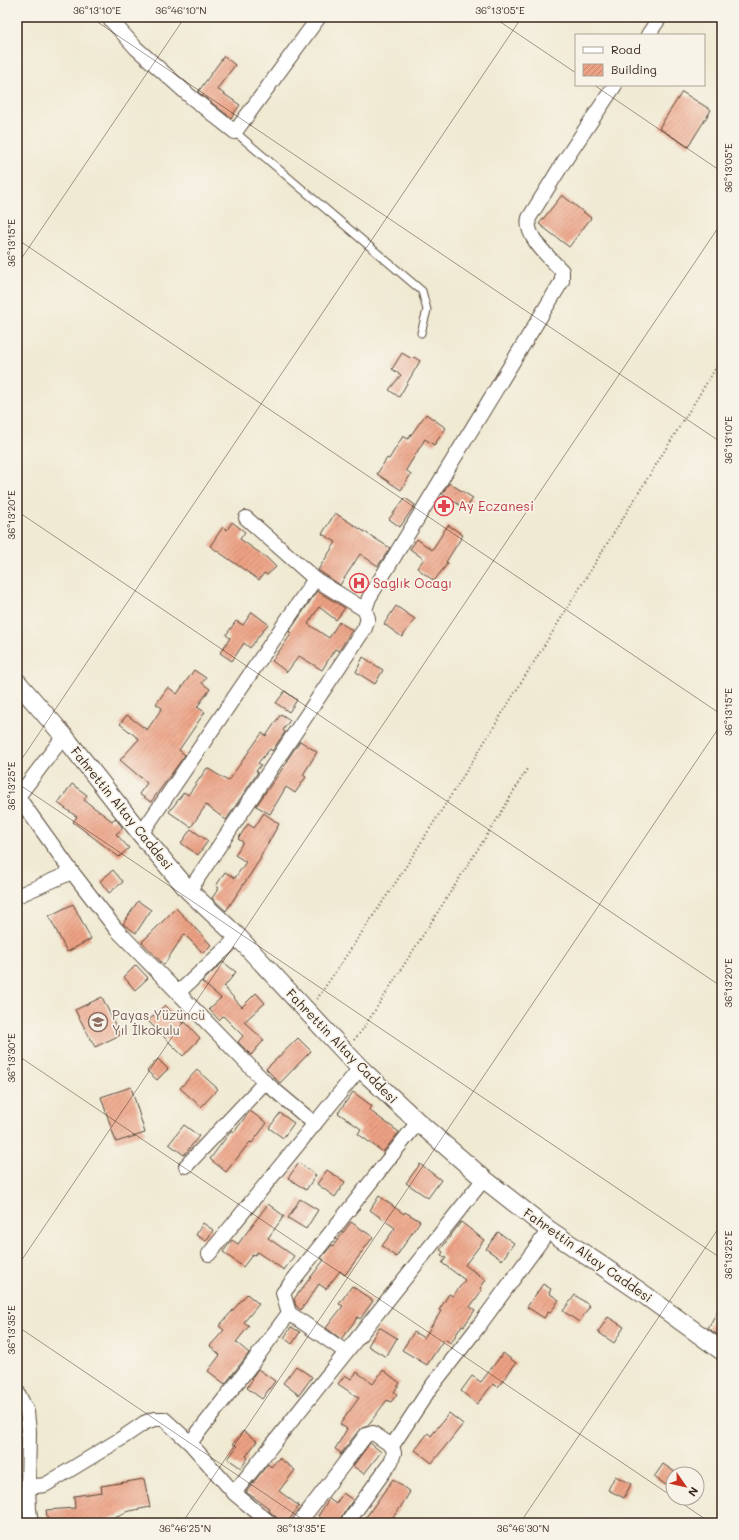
<svg xmlns="http://www.w3.org/2000/svg" width="739" height="1540" viewBox="0 0 739 1540" font-family="Mali,sans-serif">
<style>
.building{fill:url(#building-hatch)}
.lines{fill:none;stroke-linecap:round;stroke-linejoin:round}
.service-casing{stroke:#564739;stroke-width:9}
.minor-casing{stroke:#564739;stroke-width:16}
.tertiary-casing{stroke:#564739;stroke-width:20}
.path{stroke:#564739;stroke-width:2;stroke-dasharray:1 3;stroke-linecap:butt}
.service{stroke:#fff;stroke-width:7}
.minor{stroke:#fff;stroke-width:14}
.tertiary{stroke:#fff;stroke-width:18}
.ticks{fill:none;stroke:#3b2a1e;stroke-width:1;stroke-opacity:0.45}
.labels{text-anchor:middle;stroke-width:3.5;stroke-linejoin:round;paint-order:stroke}
.health-label{font-size:13px;fill:#be3a42;stroke:#f7f3e8;text-anchor:start}
.street-label{font-size:13px;fill:#3b2a1e;stroke:#f7f3e8}
.education-label{font-size:13px;fill:#785e54;stroke:#f7f3e8;text-anchor:start}
.neatline{fill:none;stroke:#3b2a1e;stroke-width:1.5}
.ticks-label{font-size:10px;text-anchor:middle;fill:#3b2a1e}
</style>
<defs>
<pattern id="building-hatch" width="6" height="6" patternUnits="userSpaceOnUse"><rect width="6" height="6" fill="#eda184"/><path d="M-1 1l2-2M0 6l6-6M5 7l2-2" fill="none" stroke="#c1836b"/></pattern>
</defs>
<rect width="100%" height="100%" fill="#f7f3e8"/>
<filter id="ink" filterUnits="userSpaceOnUse"><feTurbulence type="fractalNoise" baseFrequency=".025" numOctaves="2"/><feDisplacementMap in="SourceGraphic" scale="8" xChannelSelector="R" yChannelSelector="G"/><feConvolveMatrix kernelMatrix="1 2 1 2 8 2 1 2 1" color-interpolation-filters="sRGB"/></filter>
<filter id="wash" filterUnits="userSpaceOnUse"><feTurbulence type="fractalNoise" baseFrequency=".012" numOctaves="4" result="noise"/><feDisplacementMap in="SourceGraphic" scale="16" xChannelSelector="R" yChannelSelector="G"/><feGaussianBlur stdDeviation="0.9" result="paint"/><feColorMatrix in="noise" values="0 0 0 0 0 0 0 0 0 0 0 0 0 0 0 0 0 1.4 0 .05"/><feComposite in="paint" operator="in"/></filter>
<g filter="url(#wash)">
<rect width="100%" height="100%" fill="#f0ead3"/>
<g id="blocks">
<path class="building" d="M 224,56 L 235,65 L 217,89 L 240,105 L 231,118 L 198,92 Z
M 682,92 L 711,110 L 688,147 L 659,128 Z
M 562,195 L 591,218 L 569,247 L 539,224 Z
M 402,353 L 412,359 L 414,357 L 420,361 L 399,397 L 389,390 L 401,375 L 392,369 Z
M 426,414 L 446,428 L 434,445 L 425,439 L 406,470 L 411,474 L 401,490 L 377,474 L 387,458 L 389,459 L 403,436 L 408,439 Z
M 449,483 L 473,498 L 466,509 L 442,494 Z
M 405,498 L 415,505 L 400,527 L 389,519 Z
M 335,513 L 390,548 L 378,566 L 360,554 L 340,585 L 318,570 L 336,542 L 322,534 Z
M 232,522 L 245,532 L 240,539 L 267,558 L 276,567 L 267,575 L 264,573 L 259,580 L 210,546 L 223,527 L 227,530 Z
M 448,525 L 463,535 L 446,562 L 448,563 L 434,581 L 417,568 L 424,559 L 410,549 L 417,539 L 432,550 Z
M 317,591 L 345,608 L 336,620 L 319,607 L 308,624 L 329,638 L 339,622 L 352,630 L 339,651 L 335,649 L 322,670 L 299,656 L 287,672 L 272,661 L 292,633 L 289,632 Z
M 396,606 L 415,619 L 402,637 L 384,624 Z
M 252,612 L 268,624 L 250,648 L 244,643 L 232,661 L 220,653 L 230,638 L 226,635 L 236,621 L 243,625 Z
M 363,657 L 383,670 L 375,684 L 356,672 Z
M 194,670 L 206,678 L 202,683 L 210,689 L 197,707 L 205,712 L 179,750 L 185,755 L 151,802 L 139,794 L 147,783 L 120,760 L 139,739 L 120,724 L 127,715 L 147,730 L 162,708 L 156,704 L 168,687 L 177,694 Z
M 285,691 L 297,700 L 289,712 L 276,703 Z
M 281,714 L 290,720 L 283,730 L 285,732 L 272,751 L 270,749 L 258,763 L 261,765 L 256,771 L 258,772 L 226,820 L 206,805 L 191,827 L 169,812 L 184,792 L 188,795 L 207,768 L 228,781 L 262,733 L 266,736 Z
M 300,741 L 317,752 L 303,775 L 306,777 L 295,793 L 286,787 L 270,814 L 256,806 L 288,761 L 287,760 Z
M 72,784 L 87,795 L 84,800 L 112,821 L 115,818 L 123,828 L 116,834 L 129,848 L 119,857 L 73,822 L 77,817 L 58,803 Z
M 264,813 L 279,824 L 260,857 L 261,858 L 226,911 L 212,898 L 219,888 L 216,886 L 225,872 L 235,878 L 246,862 L 235,855 L 243,842 L 238,839 L 248,824 L 254,828 Z
M 191,829 L 208,841 L 198,855 L 181,843 Z
M 113,870 L 123,882 L 109,893 L 100,881 Z
M 138,901 L 151,910 L 136,933 L 123,924 Z
M 73,904 L 91,939 L 67,952 L 49,916 Z
M 176,908 L 211,945 L 203,953 L 184,934 L 164,965 L 142,942 Z
M 223,962 L 236,972 L 224,987 L 242,1007 L 256,993 L 265,1003 L 244,1022 L 264,1040 L 251,1055 L 238,1042 L 243,1036 L 223,1016 L 219,1020 L 209,1009 L 221,998 L 202,982 Z
M 136,965 L 148,978 L 135,990 L 124,977 Z
M 102,997 L 120,1035 L 95,1047 L 75,1010 Z
M 165,1005 L 183,1024 L 185,1022 L 200,1038 L 183,1056 L 148,1021 Z
M 298,1038 L 311,1051 L 280,1083 L 266,1069 Z
M 158,1059 L 168,1069 L 157,1080 L 147,1071 Z
M 197,1070 L 218,1089 L 201,1107 L 180,1088 Z
M 131,1087 L 145,1133 L 116,1142 L 101,1097 Z
M 353,1092 L 372,1106 L 369,1110 L 399,1132 L 383,1152 L 358,1134 L 361,1129 L 338,1113 Z
M 250,1111 L 267,1123 L 252,1143 L 250,1142 L 226,1172 L 210,1159 L 231,1131 L 232,1130 L 234,1132 Z
M 280,1113 L 294,1123 L 283,1138 L 269,1128 Z
M 184,1125 L 199,1136 L 184,1155 L 169,1144 Z
M 299,1163 L 316,1175 L 306,1190 L 288,1178 Z
M 420,1164 L 441,1180 L 428,1198 L 406,1183 Z
M 327,1170 L 345,1182 L 335,1197 L 317,1184 Z
M 379,1196 L 404,1214 L 405,1212 L 420,1221 L 396,1257 L 382,1246 L 395,1228 L 370,1210 Z
M 300,1199 L 318,1210 L 306,1229 L 288,1218 Z
M 268,1204 L 284,1216 L 268,1238 L 294,1256 L 284,1270 L 257,1252 L 255,1255 L 253,1254 L 243,1267 L 223,1252 L 232,1240 L 238,1244 Z
M 351,1222 L 373,1237 L 345,1275 L 340,1271 L 326,1289 L 319,1284 L 301,1310 L 296,1306 L 294,1299 L 324,1260 L 321,1258 L 332,1245 L 333,1246 Z
M 461,1222 L 484,1240 L 465,1265 L 486,1280 L 480,1288 L 482,1290 L 470,1307 L 475,1310 L 464,1326 L 462,1325 L 451,1343 L 444,1339 L 427,1365 L 402,1350 L 414,1332 L 424,1338 L 441,1311 L 439,1310 L 449,1294 L 453,1296 L 465,1280 L 442,1263 L 446,1258 L 441,1255 L 443,1252 L 440,1250 Z
M 203,1223 L 213,1230 L 206,1241 L 196,1235 Z
M 498,1232 L 514,1243 L 502,1260 L 486,1249 Z
M 543,1284 L 551,1289 L 549,1293 L 559,1300 L 550,1313 L 548,1312 L 544,1318 L 527,1307 Z
M 352,1286 L 373,1301 L 360,1319 L 358,1317 L 341,1339 L 326,1328 L 343,1306 L 339,1304 Z
M 247,1294 L 259,1304 L 244,1322 L 249,1326 L 236,1342 L 249,1353 L 225,1384 L 208,1371 L 220,1355 L 210,1346 L 224,1330 L 219,1326 Z
M 575,1295 L 590,1306 L 579,1322 L 563,1311 Z
M 722,1303 L 722,1338 L 708,1328 Z
M 608,1317 L 624,1327 L 614,1343 L 598,1332 Z
M 291,1327 L 300,1332 L 292,1344 L 284,1338 Z
M 379,1327 L 397,1338 L 386,1357 L 368,1346 Z
M 503,1353 L 516,1363 L 498,1387 L 493,1384 L 477,1404 L 461,1391 L 472,1376 L 481,1382 Z
M 296,1366 L 312,1377 L 299,1395 L 283,1383 Z
M 258,1369 L 275,1381 L 262,1399 L 247,1388 L 252,1380 L 251,1379 Z
M 383,1370 L 400,1383 L 394,1392 L 397,1394 L 391,1402 L 387,1400 L 372,1420 L 367,1426 L 359,1430 L 340,1455 L 341,1453 L 335,1449 L 347,1429 L 340,1424 L 359,1398 L 338,1384 L 345,1375 L 351,1379 L 357,1372 L 373,1384 Z
M 449,1413 L 463,1424 L 432,1463 L 415,1450 L 428,1433 L 431,1436 Z
M 243,1431 L 257,1441 L 246,1456 L 248,1458 L 241,1468 L 228,1459 L 237,1446 L 233,1444 Z
M 370,1443 L 381,1452 L 364,1474 L 353,1466 Z
M 279,1458 L 295,1470 L 279,1491 L 299,1506 L 287,1523 L 280,1523 L 278,1522 L 276,1517 L 269,1511 L 270,1509 L 246,1492 L 268,1464 L 271,1467 Z
M 663,1464 L 675,1472 L 666,1485 L 654,1477 Z
M 615,1476 L 631,1484 L 624,1498 L 608,1490 Z
M 144,1479 L 150,1507 L 125,1512 L 125,1513 L 98,1523 L 48,1523 L 46,1510 L 75,1508 L 74,1496 L 102,1492 L 101,1486 Z
M 393,1479 L 410,1492 L 400,1508 L 388,1523 L 362,1523 Z
M 343,1493 L 353,1500 L 337,1523 L 329,1523 L 318,1516 L 329,1499 L 336,1504 Z"/>
</g>
</g>
<g filter="url(#ink)">
<use href="#blocks" fill-opacity="0" stroke="#564739" stroke-width="1"/>
<g class="lines">
<g class="service-casing">
<path id="service" d="M 235,132 L 422,291 L 427,310 L 421,333"/>
</g>
<g class="minor-casing">
<path id="minor" d="M 108,17 L 136,48 L 191,97 L 235,132 L 319,17
M 648,35 L 660,17
M 246,518 L 315,579 L 365,610
M 18,797 L 72,872 L 116,929 L 265,1082 L 315,1124
M 17,798 L 64,736
M 141,834 L 315,579
M 189,891 L 365,628 L 368,618 L 365,610 L 369,598 L 562,281 L 562,271 C 550,258 524,236 529,218 L 563,163 L 615,85
M 17,896 L 72,872
M 179,992 L 238,937
M 186,1166 L 265,1082
M 209,1254 L 360,1068
M 289,1313 L 346,1352
M 17,1391 L 27,1412 L 29,1431 L 28,1487 L 29,1509 L 31,1523
M 190,1443 L 250,1366 L 289,1313 L 283,1293 L 418,1122
M 392,1446 L 431,1387 L 478,1327 L 549,1230
M 28,1487 L 45,1485 L 119,1440 L 144,1423 L 154,1419 L 164,1419 L 190,1443 L 234,1493 L 270,1523
M 234,1493 L 484,1179
M 299,1523 L 366,1435 L 373,1433 L 392,1446 L 394,1453 L 391,1462 L 347,1523"/>
</g>
<g class="tertiary-casing">
<path id="tertiary" d="M 17,682 L 64,736 L 141,834 L 189,891 L 238,937 L 360,1068 L 418,1122 L 484,1179 L 549,1230 L 642,1293 L 722,1351"/>
</g>
<path class="path" d="M 317,999 L 396,882 L 469,767 L 722,358
M 354,1040 L 363,1029 L 501,813 L 527,769"/>
<use href="#service" class="service"/>
<use href="#minor" class="minor"/>
<use href="#tertiary" class="tertiary"/>
</g>
</g>
<path class="ticks" d="M 90,17 L 722,443M 493,17 L 576,73M 594,85 L 722,172M 17,239 L 722,715M 17,265 L 185,17M 17,511 L 722,987M 17,766 L 522,17M 17,783 L 722,1259M 17,1055 L 673,1497M 17,1267 L 722,222M 17,1326 L 308,1523M 674,1498 L 711,1523M 182,1523 L 722,723M 520,1523 L 722,1223"/>
<defs>
<g id="pharmacy-ring" transform="scale(1)"><circle r="9.5" fill="#f7f3e8" stroke="#e0444e" stroke-width="1.5"/><path d="M-2-6h4v4h4v4h-4v4h-4v-4h-4v-4h4Z" fill="#e0444e"/></g>
<g id="hospital-ring" transform="scale(1)"><circle r="9.5" fill="#f7f3e8" stroke="#e0444e" stroke-width="1.5"/><path d="M-5-5h3v3.5h4V-5h3V5h-3V1.5h-4V5h-3Z" fill="#e0444e"/></g>
<g id="school-ring" transform="scale(1)"><circle r="9.5" fill="#f7f3e8" stroke="#8d6e63" stroke-width="1.5"/><path d="M0-5L7-2L0 1L-7-2ZM-4 1L0 2.5L4 1V4Q0 6-4 4Z" fill="#8d6e63"/></g>
</defs>
<g fill-rule="evenodd">
<use href="#pharmacy-ring" x="444" y="506"/>
<use href="#hospital-ring" x="359" y="583"/>
<use href="#school-ring" x="98" y="1022"/>
</g>
<g class="labels">
<g class="health-label">
<text x="458" y="511">Ay Eczanesi</text>
<text x="373" y="588">Saglık Ocagı</text>
</g>
<g class="street-label">
<text transform="translate(122 808) rotate(51)" y="5">Fahrettin Altay Caddesi</text>
<text transform="translate(342 1046) rotate(46)" y="5">Fahrettin Altay Caddesi</text>
<text transform="translate(588 1255) rotate(35)" y="5">Fahrettin Altay Caddesi</text>
</g>
<g class="education-label">
<text x="112" y="1020">Payas Yüzüncü<tspan x="112" dy="15">Yıl İlkokulu</tspan></text>
</g>
</g>
<rect width="739" height="1540" fill="none" stroke="#f7f3e8" stroke-width="44"/>
<rect x="575" y="34" width="130" height="52" fill="#f7f3e8" stroke="#aca397"/>
<rect x="583" y="47" width="20" height="6" fill="#ffffff" stroke="#aca397"/>
<text x="611" y="54" font-size="12" fill="#3b2a1e">Road</text>
<rect x="583" y="64" width="20" height="12" fill="url(#building-hatch)" stroke="#aca397"/>
<text x="611" y="74" font-size="12" fill="#3b2a1e">Building</text>
<g transform="translate(685 1486) rotate(124)"><circle r="19" fill="#f7f3e8" stroke="#aca397"/>
<path d="M0-3L7 15L0 10L-7 15Z" fill="#c8321e"/>
<text y="-6" font-size="11" font-weight="bold" text-anchor="middle" fill="#3b2a1e">N</text>
</g>
<rect x="22" y="22" width="695" height="1496" class="neatline"/>
<g class="ticks-label">
<text x="97" y="14">36°13'10"E</text>
<text x="181" y="14">36°46'10"N</text>
<text x="500" y="14">36°13'05"E</text>
<text transform="translate(728 168) rotate(-90)" y="4">36°13'05"E</text>
<text transform="translate(11 243) rotate(-90)" y="4">36°13'15"E</text>
<text transform="translate(728 440) rotate(-90)" y="4">36°13'10"E</text>
<text transform="translate(11 515) rotate(-90)" y="4">36°13'20"E</text>
<text transform="translate(728 712) rotate(-90)" y="4">36°13'15"E</text>
<text transform="translate(11 786) rotate(-90)" y="4">36°13'25"E</text>
<text transform="translate(728 983) rotate(-90)" y="4">36°13'20"E</text>
<text transform="translate(11 1058) rotate(-90)" y="4">36°13'30"E</text>
<text transform="translate(728 1255) rotate(-90)" y="4">36°13'25"E</text>
<text transform="translate(11 1330) rotate(-90)" y="4">36°13'35"E</text>
<text x="185" y="1532">36°46'25"N</text>
<text x="301" y="1532">36°13'35"E</text>
<text x="523" y="1532">36°46'30"N</text>
</g>
</svg>
